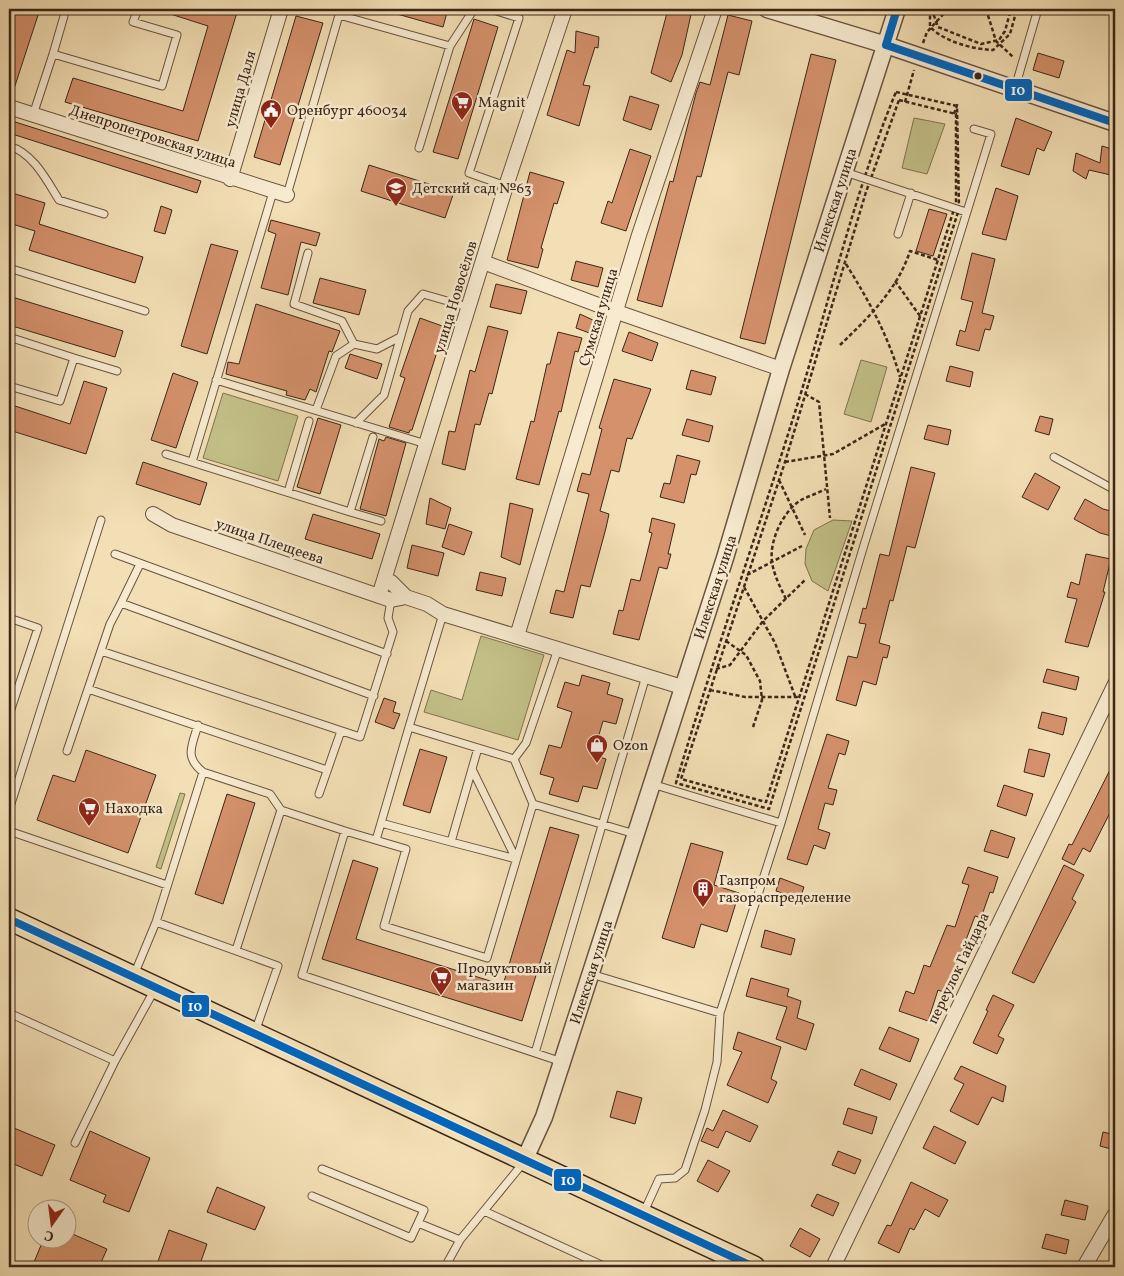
<svg xmlns="http://www.w3.org/2000/svg" width="1124" height="1276" viewBox="0 0 1124 1276" font-family="Vollkorn,serif">
<style>
.green{fill:#c3c088;stroke:#807350}
.building{fill:#d4916c;stroke:#3c2619}
.lines{fill:none;stroke-linecap:round;stroke-linejoin:round}
.service-casing{stroke:#6a5440;stroke-width:9}
.minor-casing{stroke:#6a5440;stroke-width:16}
.tertiary-casing{stroke:#6a5440;stroke-width:19}
.primary-casing{stroke:#3c2619;stroke-width:24}
.path{stroke:#3c2619;stroke-width:2.5;stroke-dasharray:4 2.5;stroke-linecap:butt}
.service{stroke:#f7eacf;stroke-width:7}
.minor{stroke:#f7eacf;stroke-width:14}
.tertiary{stroke:#f7eacf;stroke-width:16}
.primary{stroke:#f3dfb5;stroke-width:21}
.bus-1-casing{stroke:#f7eacf;stroke-width:11}
.bus-1{stroke:#0065bd;stroke-width:8}
.bus-dot{fill:#3c2619;stroke:#f7eacf;stroke-width:2}
.labels{text-anchor:middle;stroke-width:5;stroke-linejoin:round;paint-order:stroke}
.street-label{font-size:15px;fill:#3c2619;stroke:#f7eacf}
.poi-label{font-size:15px;fill:#3c2619;stroke:#f7eacf;text-anchor:start}
.line-badge{stroke:#f7eacf;stroke-width:2}
.badge-label{font-size:14px;text-anchor:middle;font-weight:bold;fill:#fff}
</style>
<rect width="100%" height="100%" fill="#f3dfb5"/>
<filter id="stains"><feTurbulence type="fractalNoise" baseFrequency=".004" numOctaves="4"/><feColorMatrix values="0 0 0 0 .2 0 0 0 0 .09 0 0 0 0 .02 0 0 0 .5 -.17"/></filter>
<radialGradient id="worn" r=".72"><stop offset=".6" stop-color="#630" stop-opacity="0"/><stop offset="1" stop-color="#630" stop-opacity=".3"/></radialGradient>
<path class="green" d="M 914,118 L 945,124 L 927,174 L 902,168 Z
M 861,360 L 887,367 L 871,422 L 844,414 Z
M 223,393 L 298,416 L 278,481 L 203,458 Z
M 833,520 L 852,521 L 828,591 L 812,581 L 805,564 L 806,549 L 814,530 Z
M 481,636 L 544,655 L 518,740 L 424,712 L 431,690 L 462,700 Z
M 180,793 L 185,794 L 161,869 L 156,867 Z"/>
<path class="building" d="M 15,9 L 40,9 L 11,98 L 9,98 L 9,27 Z
M 161,9 L 238,9 L 198,141 L 65,102 L 73,78 L 183,111 L 208,26 L 161,11 Z
M 390,9 L 448,9 L 443,27 L 390,12 Z
M 668,9 L 692,10 L 682,55 L 671,82 L 651,73 Z
M 728,15 L 752,21 L 739,75 L 728,72 L 701,177 L 697,176 L 662,307 L 637,300 L 670,181 L 673,182 L 696,93 L 700,82 L 710,85 Z
M 296,16 L 323,23 L 280,165 L 254,157 Z
M 474,19 L 498,27 L 458,159 L 433,152 Z
M 576,31 L 599,37 L 598,48 L 595,47 L 583,85 L 590,86 L 579,126 L 547,115 L 567,50 L 575,53 Z
M 1038,53 L 1064,61 L 1059,78 L 1033,70 Z
M 811,54 L 836,60 L 765,344 L 740,338 Z
M 630,96 L 659,105 L 651,130 L 623,120 Z
M 1016,118 L 1052,132 L 1044,151 L 1037,148 L 1029,175 L 1001,166 Z
M 9,120 L 201,181 L 197,193 L 9,133 Z
M 1102,146 L 1115,150 L 1115,176 L 1089,170 L 1086,179 L 1073,171 L 1076,153 L 1100,163 Z
M 630,149 L 651,156 L 626,231 L 601,223 L 608,201 L 612,203 Z
M 369,165 L 454,192 L 445,218 L 361,191 Z
M 530,172 L 564,182 L 557,204 L 554,203 L 541,248 L 543,249 L 538,268 L 507,260 Z
M 996,188 L 1018,196 L 1006,240 L 982,234 Z
M 9,192 L 45,203 L 39,224 L 143,257 L 135,283 L 29,250 L 35,231 L 9,223 Z
M 161,206 L 172,210 L 165,234 L 154,231 Z
M 929,209 L 947,214 L 933,256 L 916,251 Z
M 271,220 L 320,233 L 316,246 L 301,242 L 288,295 L 261,288 L 276,234 L 268,231 Z
M 211,244 L 238,251 L 207,354 L 181,346 Z
M 972,253 L 995,259 L 982,313 L 994,316 L 990,330 L 985,329 L 979,351 L 956,345 L 960,330 L 965,332 L 973,302 L 961,299 Z
M 576,261 L 603,268 L 598,287 L 571,280 Z
M 320,278 L 366,290 L 359,315 L 313,303 Z
M 496,284 L 527,291 L 521,314 L 490,307 Z
M 9,296 L 123,331 L 115,357 L 9,325 Z
M 256,304 L 340,331 L 332,352 L 329,351 L 316,392 L 310,389 L 305,400 L 286,395 L 287,391 L 226,374 L 228,362 L 239,364 Z
M 580,314 L 597,322 L 592,334 L 576,328 Z
M 420,318 L 445,327 L 412,430 L 410,430 L 409,433 L 389,427 L 405,378 L 400,376 Z
M 488,326 L 508,331 L 492,394 L 489,393 L 480,425 L 475,424 L 465,470 L 442,464 L 449,431 L 455,432 L 470,370 L 475,372 Z
M 558,332 L 582,338 L 578,352 L 575,351 L 561,412 L 559,411 L 539,485 L 516,479 L 531,421 L 534,422 L 547,364 L 550,364 Z
M 629,332 L 658,343 L 652,361 L 622,351 Z
M 350,354 L 382,364 L 377,379 L 345,368 Z
M 950,366 L 973,372 L 970,387 L 946,381 Z
M 691,370 L 716,377 L 711,395 L 686,389 Z
M 173,373 L 198,382 L 176,448 L 151,440 Z
M 614,379 L 651,389 L 632,439 L 627,438 L 619,472 L 611,470 L 600,511 L 609,514 L 606,528 L 590,587 L 581,585 L 573,618 L 550,613 L 556,590 L 564,592 L 589,494 L 577,491 L 582,473 L 590,475 L 602,429 L 599,428 Z
M 84,381 L 107,388 L 86,454 L 9,430 L 9,404 L 70,424 Z
M 1040,416 L 1053,419 L 1049,435 L 1035,431 Z
M 318,418 L 341,425 L 320,494 L 297,487 Z
M 687,419 L 713,426 L 709,442 L 682,435 Z
M 928,425 L 951,430 L 948,445 L 924,439 Z
M 386,437 L 406,443 L 386,516 L 360,509 L 379,439 L 384,441 Z
M 677,455 L 700,461 L 696,475 L 691,474 L 684,503 L 660,497 L 664,483 L 670,484 Z
M 143,462 L 207,483 L 200,505 L 136,484 Z
M 911,467 L 935,473 L 915,548 L 907,546 L 893,601 L 890,600 L 879,643 L 890,646 L 887,658 L 883,657 L 876,685 L 863,681 L 856,706 L 836,700 L 848,656 L 857,658 L 866,624 L 859,623 L 863,608 L 866,609 L 880,554 L 889,556 Z
M 1035,473 L 1060,487 L 1048,510 L 1022,497 Z
M 430,498 L 451,508 L 445,529 L 426,524 Z
M 1085,499 L 1103,509 L 1115,512 L 1115,537 L 1100,533 L 1074,519 Z
M 510,503 L 533,509 L 520,565 L 501,557 Z
M 313,514 L 380,534 L 372,559 L 305,539 Z
M 652,518 L 675,524 L 668,554 L 671,554 L 667,569 L 659,567 L 639,640 L 613,634 L 619,610 L 623,611 L 631,579 L 640,581 L 652,533 L 649,532 Z
M 449,524 L 472,532 L 464,555 L 442,547 Z
M 412,545 L 444,553 L 438,576 L 407,568 Z
M 1086,554 L 1111,559 L 1103,592 L 1105,592 L 1088,647 L 1065,642 L 1077,599 L 1067,597 L 1071,582 L 1079,585 Z
M 480,572 L 506,578 L 502,596 L 476,590 Z
M 1047,669 L 1079,677 L 1076,690 L 1043,682 Z
M 582,675 L 610,683 L 607,694 L 623,699 L 616,724 L 603,721 L 593,755 L 606,759 L 597,789 L 583,786 L 578,802 L 549,794 L 554,778 L 540,774 L 549,745 L 561,748 L 572,712 L 557,707 L 565,682 L 579,686 Z
M 384,698 L 396,702 L 393,712 L 400,714 L 394,729 L 375,722 Z
M 1042,712 L 1067,718 L 1063,735 L 1038,728 Z
M 827,734 L 849,741 L 845,755 L 839,753 L 828,788 L 837,790 L 833,805 L 825,803 L 818,829 L 830,833 L 825,849 L 814,845 L 807,865 L 787,859 Z
M 420,749 L 447,757 L 430,813 L 403,805 Z
M 1029,749 L 1050,754 L 1044,777 L 1024,772 Z
M 86,750 L 156,775 L 128,853 L 37,820 L 53,775 L 75,782 Z
M 1115,760 L 1115,803 L 1090,852 L 1083,848 L 1074,865 L 1062,859 L 1069,844 L 1072,845 Z
M 1004,785 L 1033,794 L 1026,816 L 997,806 Z
M 227,794 L 255,803 L 223,904 L 195,894 Z
M 550,827 L 579,835 L 522,1021 L 322,959 L 353,860 L 378,868 L 356,939 L 503,985 Z
M 991,830 L 1015,838 L 1008,858 L 984,851 Z
M 691,843 L 723,852 L 714,885 L 739,893 L 727,932 L 701,924 L 694,948 L 662,938 Z
M 1064,865 L 1084,875 L 1072,899 L 1076,902 L 1034,983 L 1012,973 Z
M 968,867 L 998,877 L 993,893 L 990,892 L 981,918 L 975,916 L 946,993 L 938,990 L 928,1021 L 899,1011 L 906,991 L 914,994 L 924,965 L 930,967 L 947,925 L 955,927 L 969,885 L 962,883 Z
M 780,878 L 804,887 L 800,899 L 776,891 Z
M 765,930 L 795,939 L 791,955 L 761,947 Z
M 751,978 L 789,989 L 787,996 L 801,1001 L 797,1018 L 814,1024 L 806,1050 L 776,1039 L 787,1007 L 746,996 Z
M 993,995 L 1014,1005 L 998,1036 L 1004,1039 L 997,1054 L 973,1043 L 988,1011 L 986,1010 Z
M 889,1027 L 919,1039 L 910,1062 L 879,1049 Z
M 738,1032 L 781,1047 L 771,1079 L 777,1082 L 768,1103 L 727,1085 L 742,1052 L 733,1049 Z
M 961,1066 L 1006,1086 L 1003,1102 L 992,1097 L 978,1125 L 950,1111 L 964,1084 L 954,1079 Z
M 861,1069 L 897,1084 L 890,1100 L 854,1085 Z
M 617,1091 L 642,1098 L 635,1124 L 610,1117 Z
M 848,1108 L 877,1117 L 872,1134 L 843,1124 Z
M 723,1110 L 758,1126 L 750,1142 L 726,1131 L 718,1148 L 701,1141 L 707,1128 L 713,1131 Z
M 9,1126 L 55,1145 L 42,1176 L 9,1162 Z
M 934,1126 L 966,1142 L 955,1164 L 923,1148 Z
M 90,1131 L 150,1158 L 129,1212 L 103,1202 L 106,1195 L 70,1180 Z
M 1103,1132 L 1115,1135 L 1115,1150 L 1100,1146 Z
M 838,1151 L 861,1160 L 855,1174 L 832,1165 Z
M 708,1160 L 730,1171 L 718,1192 L 697,1181 Z
M 911,1182 L 948,1200 L 939,1217 L 925,1209 L 914,1230 L 910,1228 L 899,1253 L 878,1243 L 887,1225 L 891,1226 Z
M 217,1187 L 265,1207 L 255,1230 L 207,1212 Z
M 817,1194 L 839,1203 L 833,1216 L 811,1206 Z
M 1065,1200 L 1088,1206 L 1085,1220 L 1061,1215 Z
M 800,1228 L 820,1239 L 810,1257 L 790,1246 Z
M 169,1230 L 207,1244 L 199,1267 L 156,1267 Z
M 68,1232 L 107,1249 L 99,1267 L 32,1267 L 44,1238 L 68,1238 Z
M 1046,1234 L 1069,1240 L 1066,1254 L 1042,1248 Z"/>
<g class="lines">
<g class="service-casing">
<path id="service" d="M 490,9 L 519,18 L 469,173 L 506,186
M 450,46 L 474,9
M 53,54 L 64,16
M 1015,88 L 1038,9
M 33,115 L 53,54 L 162,86 L 177,35 L 133,22 L 138,9
M 9,146 C 33,153 46,179 59,200 L 104,214
M 845,172 L 966,212
M 287,195 L 339,15 L 450,46 L 419,148
M 898,234 L 911,193
M 308,253 L 294,304 L 342,321 L 354,344 L 377,349 L 400,337
M 9,268 L 145,311
M 9,337 L 74,358 L 60,401 L 9,386
M 74,358 L 117,371
M 216,380 L 426,444
M 316,410 L 336,356 L 354,344
M 356,423 L 384,395 L 408,311 L 423,294 L 468,307
M 373,437 L 350,512 L 381,521
M 166,454 L 350,512
M 1054,457 L 1115,490
M 192,462 L 273,192
M 288,492 L 309,421
M 115,554 L 387,654
M 121,603 L 140,564
M 443,614 L 409,727 L 514,759
M 9,618 L 38,628 L 9,715
M 558,649 L 526,743 L 514,759 L 533,804 L 635,834
M 101,651 L 360,737 L 393,632 L 388,618 L 391,600
M 88,689 L 327,770
M 198,725 C 192,746 184,757 203,772 L 270,794 L 281,810 L 345,831
M 409,727 L 381,823 L 451,842 L 478,748
M 67,751 L 110,624 L 121,603 L 374,696
M 472,769 L 516,859
M 652,784 L 781,823
M 319,794 L 341,731
M 533,804 L 487,958 L 384,926 L 406,849 L 345,831 L 302,975 L 562,1062
M 9,810 L 101,520
M 9,831 L 167,885
M 376,840 L 381,823
M 451,842 L 516,859
M 156,922 L 278,966 L 255,1032
M 236,950 L 281,810
M 591,974 L 720,1013
M 134,975 L 156,922 L 203,772
M 9,1013 L 115,1061 L 155,989
M 535,1053 L 646,676
M 75,1143 L 115,1061
M 322,1169 L 424,1210 L 418,1223 L 460,1240
M 312,1196 L 411,1238 L 418,1223
M 484,1211 L 606,1267
M 643,1214 L 659,1179 L 675,1178 L 685,1170 L 705,1110 L 717,1062 L 720,1013 L 781,823 L 864,545 L 991,134 L 974,129
M 445,1267 L 460,1240 L 524,1162"/>
</g>
<g class="minor-casing">
<path id="minor" d="M 9,107 L 287,195
M 230,179 L 281,9
M 483,262 L 617,312 L 781,369
M 153,514 L 172,525 L 379,596 L 391,600 L 406,597
M 384,580 L 391,582 L 406,597 L 427,604 L 443,614 L 682,687
M 379,596 L 506,186 L 565,9
M 517,636 L 639,235 L 715,9
M 833,1267 L 1115,684
M 1084,1267 L 1115,1214"/>
</g>
<g class="tertiary-casing">
<path id="tertiary" d="M 767,9 L 886,45 L 1115,123
M 524,1161 L 544,1117 L 562,1062 L 725,558 L 781,369 L 897,9"/>
</g>
<g class="primary-casing">
<path id="primary" d="M 9,919 L 754,1267"/>
</g>
<path class="path" d="M 930,9 L 930,27 C 945,42 972,49 993,50 L 1010,34 L 1017,9
M 935,9 L 933,13 L 938,27 L 981,44 L 999,40 L 1005,31 L 1011,9
M 986,9 L 996,41 L 1013,57
M 923,43 L 927,32 L 948,9
M 896,92 L 957,106 L 959,209 L 769,809 L 676,783 C 716,649 763,517 804,383 C 833,286 857,186 896,92 Z
M 899,100 L 956,114 L 956,203 L 766,802 L 681,779 L 785,462 L 866,192 Z
M 905,102 L 914,70
M 954,114 L 958,102
M 846,264 C 869,301 888,335 900,377
M 895,281 L 920,316
M 840,345 C 868,318 898,289 910,251 L 938,260
M 805,394 L 819,402 L 830,518
M 785,462 L 833,454 L 887,423
M 779,480 L 805,535
M 747,575 L 802,546
M 744,587 L 775,643 L 795,696
M 786,599 C 780,587 774,575 772,562 C 769,541 783,511 801,500 C 809,496 818,493 826,489
M 726,641 L 746,655 L 760,681 L 762,700 L 753,727
M 716,669 L 730,665 L 763,621 L 806,579
M 710,690 L 745,697 L 800,697"/>
<use href="#service" class="service"/>
<use href="#minor" class="minor"/>
<use href="#tertiary" class="tertiary"/>
<use href="#primary" class="primary"/>
<g class="bus-1-casing">
<path id="bus-1" d="M 897,9 L 886,45 L 1115,123
M 9,919 L 754,1267"/>
</g>
<use href="#bus-1" class="bus-1"/>
</g>
<defs>
<g id="supermarket-pin" transform="scale(1.125)"><path d="M0 17L-7.5 6A9.5 9.5 0 1 1 7.5 6Z" fill="#8f2418" stroke="#f7eacf"/><path d="M-6-5.5h2.5l.6 2H6L4.5 2H-2.5L-4.4-4H-6ZM-1.5 3.2a1.3 1.3 0 1 0 .1 0ZM3 3.2a1.3 1.3 0 1 0 .1 0Z" fill="#fff"/></g>
<g id="civic-pin" transform="scale(1.125)"><path d="M0 17L-7.5 6A9.5 9.5 0 1 1 7.5 6Z" fill="#8f2418" stroke="#f7eacf"/><path d="M-.6-6.5H3V-4.5H.6V-3L4-1V1h2V6H-6V1h2V-1L-.6-3ZM-1.2 2.5V6h2.4V2.5Z" fill="#fff"/></g>
<g id="school-pin" transform="scale(1.125)"><path d="M0 17L-7.5 6A9.5 9.5 0 1 1 7.5 6Z" fill="#8f2418" stroke="#f7eacf"/><path d="M0-5L7-2L0 1L-7-2ZM-4 1L0 2.5L4 1V4Q0 6-4 4Z" fill="#fff"/></g>
<g id="shop-pin" transform="scale(1.125)"><path d="M0 17L-7.5 6A9.5 9.5 0 1 1 7.5 6Z" fill="#8f2418" stroke="#f7eacf"/><path d="M-5-2.5h2.3a2.7 3.5 0 0 1 5.4 0H5L5.5 6h-11ZM-1.5-2.5h3a1.5 2.3 0 0 0-3 0Z" fill="#fff"/></g>
<g id="building-pin" transform="scale(1.125)"><path d="M0 17L-7.5 6A9.5 9.5 0 1 1 7.5 6Z" fill="#8f2418" stroke="#f7eacf"/><path d="M-4-6H4V6H1V3H-1V6H-4ZM-2.5-4.3h1.7v1.8h-1.7ZM.8-4.3h1.7v1.8H.8ZM-2.5-1h1.7V.8h-1.7ZM.8-1h1.7V.8H.8Z" fill="#fff"/></g>
</defs>
<g fill-rule="evenodd">
<use href="#supermarket-pin" x="462" y="102"/>
<use href="#civic-pin" x="271" y="110"/>
<use href="#school-pin" x="396" y="188"/>
<use href="#shop-pin" x="597" y="745"/>
<use href="#supermarket-pin" x="89" y="808"/>
<use href="#building-pin" x="703" y="889"/>
<use href="#supermarket-pin" x="441" y="977"/>
</g>
<circle class="bus-dot" cx="978" cy="76" r="4.5"/>
<g class="labels">
<g class="street-label">
<text transform="translate(240 89) rotate(-74)" y="5">улица Даля</text>
<text transform="translate(153 136) rotate(18)" y="5">Днепропетровская улица</text>
<text transform="translate(835 200) rotate(-72)" y="5">Илекская улица</text>
<text transform="translate(455 297) rotate(-73)" y="5">улица Новосёлов</text>
<text transform="translate(598 317) rotate(-73)" y="5">Сумская улица</text>
<text transform="translate(270 541) rotate(19)" y="5">улица Плещеева</text>
<text transform="translate(715 587) rotate(-72)" y="5">Илекская улица</text>
<text transform="translate(958 968) rotate(-64)" y="5">переулок Гайдара</text>
<text transform="translate(591 972) rotate(-72)" y="5">Илекская улица</text>
</g>
<g class="poi-label">
<text x="478" y="107">Magnit</text>
<text x="287" y="115">Оренбург 460034</text>
<text x="412" y="193">Детский сад №63</text>
<text x="613" y="750">Ozon</text>
<text x="105" y="813">Находка</text>
<text x="719" y="885">Газпром<tspan x="719" dy="17">газораспределение</tspan></text>
<text x="457" y="973">Продуктовый<tspan x="457" dy="17">магазин</tspan></text>
</g>
</g>
<g class="line-badge">
<rect x="1004" y="78" width="29" height="24" rx="5" fill="#0065bd"/>
<rect x="181" y="994" width="29" height="24" rx="5" fill="#0065bd"/>
<rect x="553" y="1168" width="29" height="24" rx="5" fill="#0065bd"/>
</g>
<g class="badge-label">
<text x="1018" y="95">10</text>
<text x="195" y="1011">10</text>
<text x="568" y="1185">10</text>
</g>
<rect width="1124" height="1276" fill="none" stroke="#f3dfb5" stroke-width="30"/>
<rect x="10" y="10" width="1104" height="1256" fill="none" stroke="#3c2619" stroke-width="2.5"/>
<rect x="15" y="15" width="1094" height="1246" fill="none" stroke="#3c2619"/>
<g transform="translate(52 1224) rotate(194)"><circle r="24" fill="#f7eacf" stroke="#ac9c86"/>
<path d="M0-4L9 19L0 12L-9 19Z" fill="#8f2418"/>
<text y="-8" font-size="14" font-weight="bold" text-anchor="middle" fill="#3c2619">С</text>
</g>
<rect width="100%" height="100%" filter="url(#stains)"/>
<rect width="100%" height="100%" fill="url(#worn)"/>
</svg>
